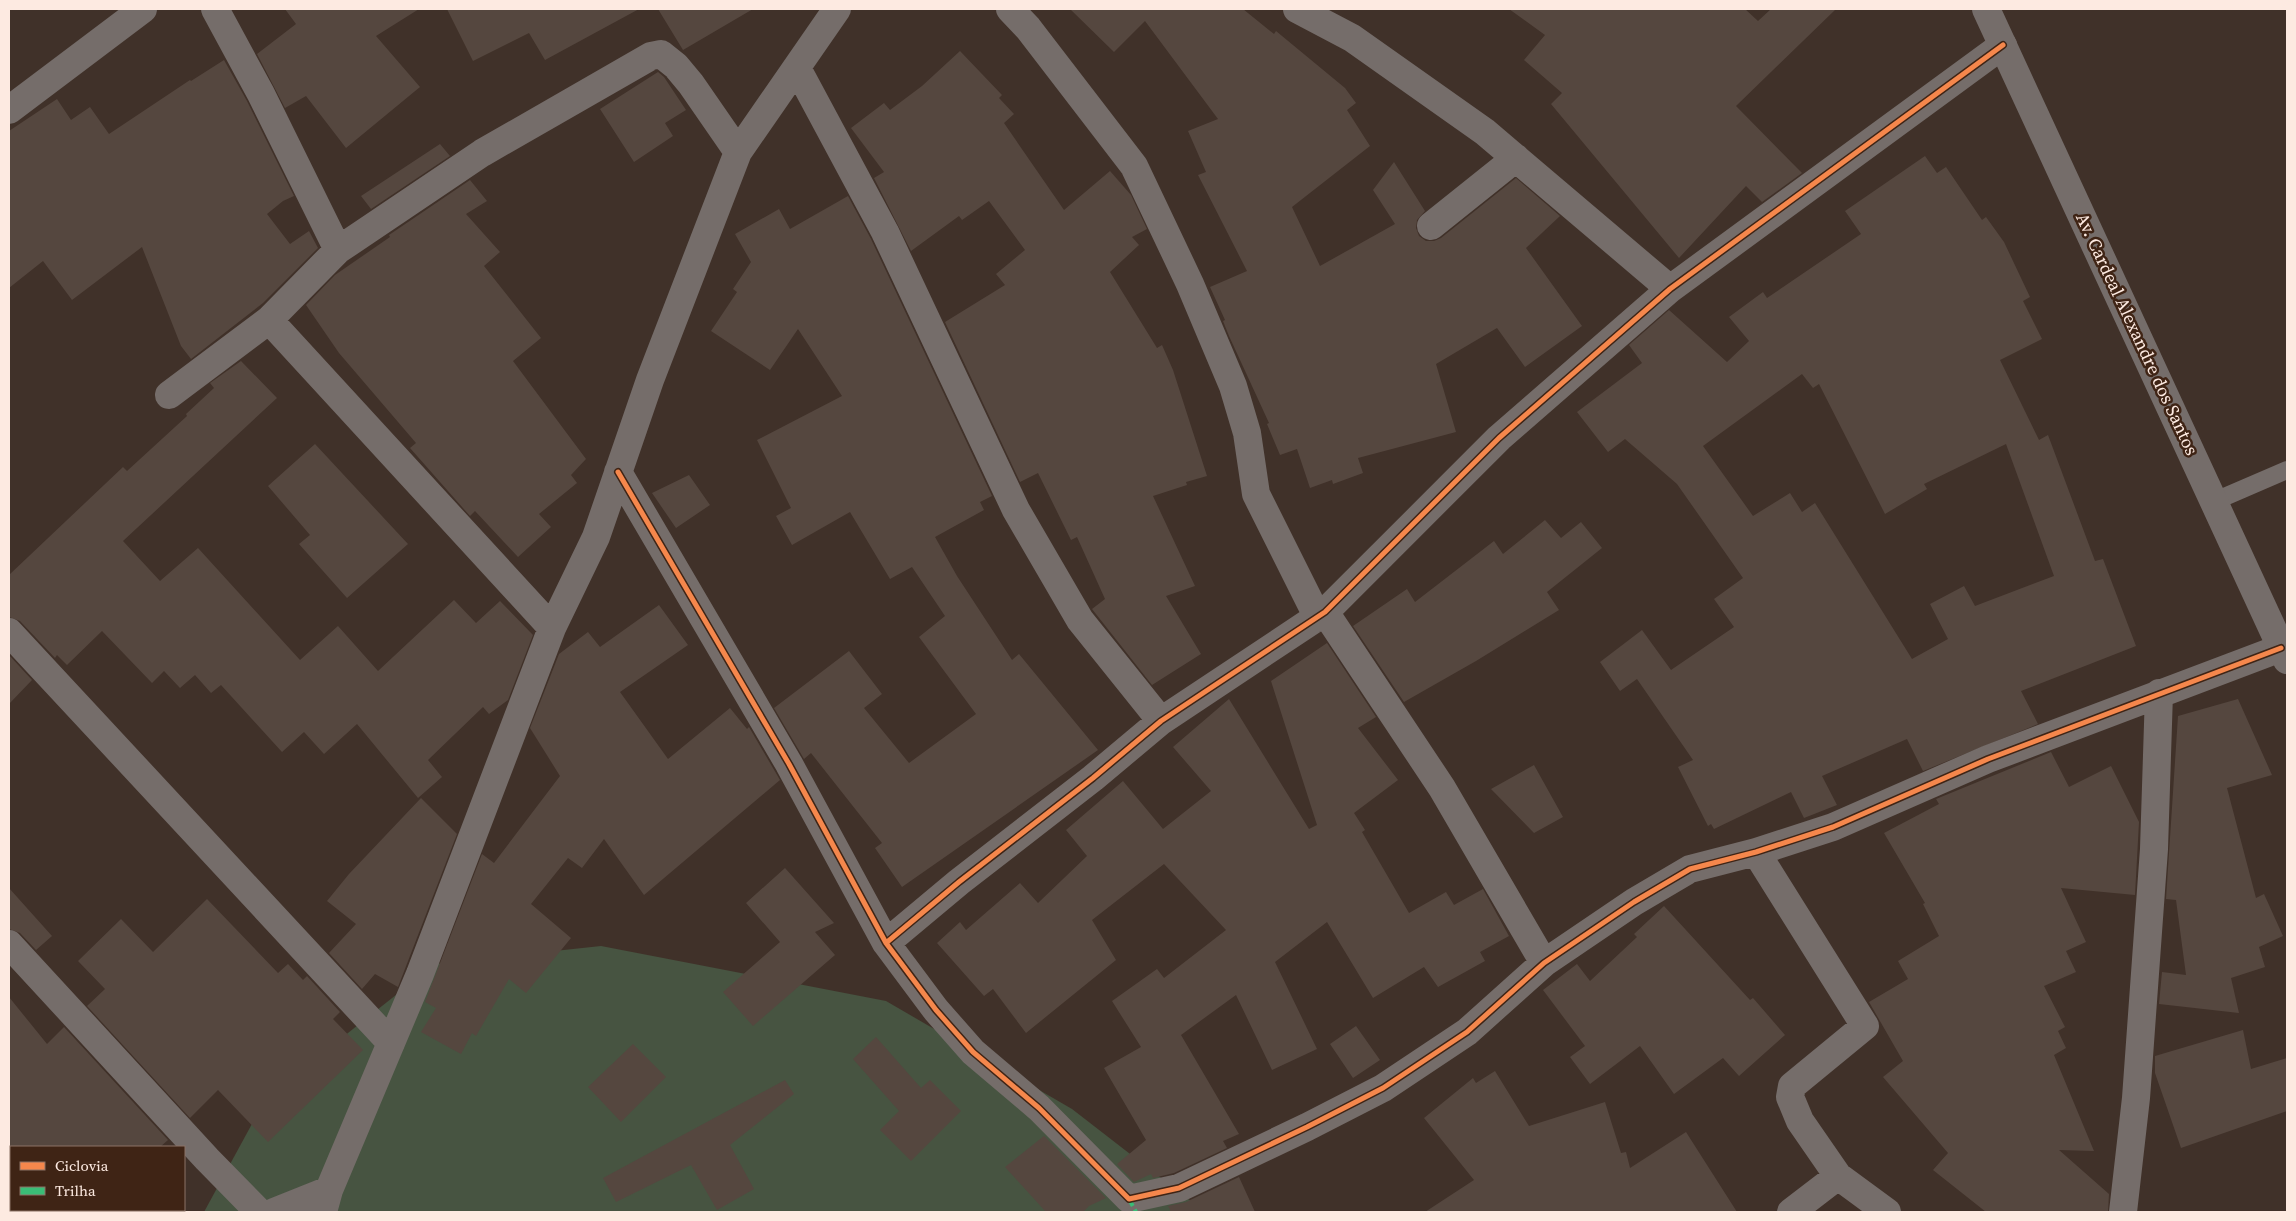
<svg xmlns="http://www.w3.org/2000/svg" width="2296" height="1221" viewBox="0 0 2296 1221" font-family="'Source Serif 4',serif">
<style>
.green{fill:#475441}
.building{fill:#55473f;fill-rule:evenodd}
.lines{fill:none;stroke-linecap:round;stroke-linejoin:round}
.service{stroke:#756d6a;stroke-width:18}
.minor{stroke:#756d6a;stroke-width:28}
.tertiary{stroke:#756d6a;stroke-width:28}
.quiet{stroke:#3abd76;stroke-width:4;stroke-dasharray:8 4;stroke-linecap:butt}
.cycleway-casing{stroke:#3f2415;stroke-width:8}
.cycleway{stroke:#f5874c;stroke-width:5}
.labels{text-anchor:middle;stroke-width:5;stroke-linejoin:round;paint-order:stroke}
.street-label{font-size:18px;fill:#fdeae1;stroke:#3f2415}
</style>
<rect width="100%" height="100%" fill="#403129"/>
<path class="green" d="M 601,946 L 886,1001 L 1072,1109 L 1205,1212 L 204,1212 L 266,1098 L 435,964 Z"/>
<path class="building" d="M 285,9 L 419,9 L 376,36 L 420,87 L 346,148 L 306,96 L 285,108 L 257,54 L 296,24 Z
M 447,9 L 639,9 L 545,60 L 529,33 L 473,61 Z
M 658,9 L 753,9 L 683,50 Z
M 1070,9 L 1243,9 L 1274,34 L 1276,31 L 1345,88 L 1356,103 L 1347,110 L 1370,146 L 1292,207 L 1320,266 L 1395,224 L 1373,190 L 1394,162 L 1425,211 L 1417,220 L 1416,228 L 1419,236 L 1426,241 L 1434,241 L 1441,238 L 1516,178 L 1560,216 L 1526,248 L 1582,326 L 1525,367 L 1497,328 L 1436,364 L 1456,432 L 1358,458 L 1363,473 L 1333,484 L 1332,480 L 1310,488 L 1297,449 L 1280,455 L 1267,424 L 1269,423 L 1229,336 L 1223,321 L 1225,320 L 1210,287 L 1247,271 L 1198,175 L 1206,172 L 1188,131 L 1218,119 L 1145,21 L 1114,52 Z
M 1509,9 L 1745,9 L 1758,21 L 1771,9 L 1836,9 L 1736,106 L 1802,173 L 1762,202 L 1746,186 L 1679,258 L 1551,104 L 1562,93 L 1524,60 L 1545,35 Z
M 960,51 L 1002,95 L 999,98 L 1014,114 L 1004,123 L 1064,210 L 1110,171 L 1131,195 L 1147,229 L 1132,237 L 1139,245 L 1110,272 L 1157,348 L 1162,345 L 1173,370 L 1207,476 L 1186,482 L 1187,485 L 1153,496 L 1195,586 L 1166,596 L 1201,654 L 1152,685 L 1092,609 L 1105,599 L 1077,537 L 1071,540 L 1038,473 L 1020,482 L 945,322 L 1005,285 L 996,274 L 1025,250 L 989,201 L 962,220 L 959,216 L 911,251 L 874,178 L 884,172 L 851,128 L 884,103 L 890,110 L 922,86 Z
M 224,60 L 247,101 L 294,196 L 283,201 L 267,214 L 290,244 L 309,231 L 318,248 L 263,303 L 191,359 L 181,346 L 142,247 L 72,300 L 43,261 L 9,288 L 9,131 L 57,99 L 71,120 L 90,107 L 109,134 L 190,80 L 191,81 Z
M 658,72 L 664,77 L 686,110 L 665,123 L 673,136 L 634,162 L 600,109 Z
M 440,144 L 450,156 L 371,209 L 361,196 Z
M 1925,156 L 1937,173 L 1946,167 L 1982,220 L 1986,217 L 2004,242 L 2030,297 L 2023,301 L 2042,339 L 2000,360 L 2039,440 L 2048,435 L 2095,561 L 2103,559 L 2136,646 L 2021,691 L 2038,724 L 1923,771 L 1907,739 L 1822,776 L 1837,805 L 1804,818 L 1791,792 L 1714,829 L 1711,824 L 1708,826 L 1678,767 L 1693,760 L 1637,679 L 1620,691 L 1600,662 L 1642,630 L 1671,670 L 1734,627 L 1714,599 L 1743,578 L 1677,484 L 1625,439 L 1608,452 L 1577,412 L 1642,363 L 1629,345 L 1669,310 L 1727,362 L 1749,341 L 1729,317 L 1763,292 L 1767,298 L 1861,234 L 1845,211 ZM 1802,374 L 1813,388 L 1819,384 L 1885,514 L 1927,489 L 1924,484 L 2006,444 L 2054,576 L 1975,606 L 1964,586 L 1930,604 L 1948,639 L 1912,659 L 1815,503 L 1802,512 L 1790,493 L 1753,516 L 1703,446 Z
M 470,180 L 487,201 L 466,214 L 500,252 L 484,266 L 541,338 L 513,361 L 586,459 L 571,475 L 577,483 L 539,514 L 551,527 L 518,557 L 475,511 L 470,516 L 410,448 L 416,443 L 339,353 L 306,305 L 335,275 L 390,237 L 389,235 Z
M 848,196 L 871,239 L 992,496 L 980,502 L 984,510 L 935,537 L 957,576 L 1012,660 L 1019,654 L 1098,750 L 902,887 L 875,848 L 882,843 L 811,753 L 804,759 L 774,708 L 849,651 L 882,694 L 864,708 L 909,763 L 976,714 L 919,637 L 945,616 L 912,567 L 890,579 L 850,512 L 792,545 L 776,516 L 791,508 L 757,440 L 842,396 L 798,329 L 770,370 L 711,331 L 737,292 L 733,289 L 751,262 L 735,234 L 779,209 L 790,229 Z
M 241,361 L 277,398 L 123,541 L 160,581 L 198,548 L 300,660 L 338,626 L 378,671 L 454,600 L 476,623 L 500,601 L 533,635 L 508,700 L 489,714 L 483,707 L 428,760 L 442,777 L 418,798 L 357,724 L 324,754 L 304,732 L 282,752 L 221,685 L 211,693 L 195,675 L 180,688 L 164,671 L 152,683 L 102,631 L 67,665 L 57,655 L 55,658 L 20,621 L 9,617 L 9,575 L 123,467 L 127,471 L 187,416 L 186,414 L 214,388 L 210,383 Z
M 315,444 L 408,544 L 347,598 L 299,544 L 310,535 L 268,486 Z
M 689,475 L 710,505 L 676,528 L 652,493 Z
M 1545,520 L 1561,538 L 1581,522 L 1602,548 L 1547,592 L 1559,610 L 1476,661 L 1404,702 L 1353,626 L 1407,589 L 1415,602 L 1494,541 L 1503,554 Z
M 659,605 L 688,645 L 620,692 L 668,759 L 730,708 L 747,729 L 749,727 L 780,780 L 644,895 L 604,839 L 582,868 L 568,858 L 531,904 L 571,938 L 526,993 L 509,979 L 476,1036 L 472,1033 L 461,1054 L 421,1032 L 436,1008 L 425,1002 L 482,854 L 494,863 L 560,776 L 530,728 L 559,654 L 588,632 L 600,647 Z
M 1327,643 L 1376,717 L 1358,728 L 1398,780 L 1354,813 L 1365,830 L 1362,832 L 1409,913 L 1446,892 L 1454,905 L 1483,889 L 1509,936 L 1480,952 L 1485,961 L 1438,987 L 1424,967 L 1373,998 L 1327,922 L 1275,962 L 1317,1049 L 1272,1070 L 1236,995 L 1181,1035 L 1239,1134 L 1223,1141 L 1227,1148 L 1174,1173 L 1153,1178 L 1151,1174 L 1134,1182 L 1117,1164 L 1146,1140 L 1104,1068 L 1141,1047 L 1112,1001 L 1157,969 L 1164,978 L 1226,930 L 1164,864 L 1092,920 L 1116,960 L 1026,1033 L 993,989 L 984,996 L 937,943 L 960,922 L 966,930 L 1020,883 L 1038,903 L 1087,856 L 1066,830 L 1123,781 L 1163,829 L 1211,791 L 1173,747 L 1229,699 L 1309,829 L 1317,825 L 1271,681 Z
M 9,655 L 32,680 L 9,704 Z
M 2238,699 L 2272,775 L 2227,788 L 2256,898 L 2264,894 L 2283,936 L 2259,947 L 2265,967 L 2231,978 L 2239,1013 L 2159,1004 L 2162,972 L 2186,975 L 2176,900 L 2166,899 L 2178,716 Z
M 2051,752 L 2069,787 L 2111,766 L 2139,822 L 2135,895 L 2061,888 L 2086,942 L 2066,951 L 2076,972 L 2044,986 L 2065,1027 L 2058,1031 L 2066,1048 L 2054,1055 L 2094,1151 L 2059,1150 L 2109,1194 L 2108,1212 L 1986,1212 L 1933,1170 L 1948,1153 L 1883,1077 L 1903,1061 L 1869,1002 L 1908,979 L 1898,961 L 1939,936 L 1923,904 L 1925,903 L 1884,833 L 1939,804 L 1936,799 Z
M 1534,765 L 1563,817 L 1534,833 L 1491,789 Z
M 421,798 L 457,834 L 398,987 L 375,974 L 362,989 L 329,953 L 356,924 L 327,901 L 349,874 Z
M 785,868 L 834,923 L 815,932 L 835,955 L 753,1026 L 723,992 L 780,942 L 746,903 Z
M 9,888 L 52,936 L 36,950 L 20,933 L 9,929 Z
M 207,899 L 278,973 L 288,964 L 303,980 L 307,976 L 340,1012 L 333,1019 L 363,1050 L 268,1142 L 218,1090 L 190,1118 L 87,1006 L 105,989 L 78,961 L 121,919 L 153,952 Z
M 1664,906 L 1750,1000 L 1753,998 L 1785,1035 L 1739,1076 L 1723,1058 L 1674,1094 L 1640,1046 L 1590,1084 L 1570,1057 L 1585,1046 L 1543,990 L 1577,964 L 1590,981 L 1637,937 L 1634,934 Z
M 9,997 L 47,1044 L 64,1027 L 168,1140 L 160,1147 L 9,1147 Z
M 1356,1026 L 1380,1060 L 1353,1078 L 1330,1044 Z
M 2243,1030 L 2251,1069 L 2287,1058 L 2287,1111 L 2181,1148 L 2155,1073 L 2155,1056 Z
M 876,1037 L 921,1088 L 930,1080 L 961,1111 L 911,1161 L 880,1130 L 899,1111 L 853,1059 Z
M 633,1044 L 666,1077 L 621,1122 L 588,1087 Z
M 1495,1071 L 1529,1126 L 1605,1102 L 1621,1153 L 1626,1152 L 1630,1168 L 1686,1132 L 1737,1212 L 1425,1212 L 1474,1180 L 1424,1118 L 1473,1078 L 1476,1083 Z
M 785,1080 L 794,1094 L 730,1145 L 754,1189 L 717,1210 L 691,1165 L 616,1202 L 603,1178 Z
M 1044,1136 L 1106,1198 L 1089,1206 L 1083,1212 L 1046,1212 L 1005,1167 Z
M 1239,1177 L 1255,1212 L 1171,1212 L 1168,1206 L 1186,1202 Z"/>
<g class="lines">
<path class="service" d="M 2215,501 L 2287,470"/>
<path class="minor" d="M 215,9 L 261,94 L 338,250
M 1010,9 L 1028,28 L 1134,166 L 1190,284 L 1233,386 L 1247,433 L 1256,494 L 1318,618
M 1297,9 L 1352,38 L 1485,132 L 1670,289
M 797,68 L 885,232 L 1016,510 L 1080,620 L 1161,721
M 9,110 L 143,9
M 1431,226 L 1516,158
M 269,320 L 552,628
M 169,395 L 269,320 L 338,250 L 482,153 L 651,56 L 661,54 L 676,66 L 691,84 L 738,152
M 618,472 L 789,764 L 886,943 L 936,1010 L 973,1052 L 1039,1108 L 1129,1199 L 1179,1188 L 1307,1127 L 1383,1088 L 1467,1032 L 1544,963 L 1634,902 L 1690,869 L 1756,852 L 1833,827 L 1988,759 L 2281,648
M 1325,612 L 1442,788 L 1544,963
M 9,632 L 391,1043
M 1756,852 L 1865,1026 L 1792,1086 L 1790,1097 L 1800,1121 L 1838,1176 L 1887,1212
M 886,943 L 959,882 L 1093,778 L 1161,721 L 1325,612 L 1499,438 L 1670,289 L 2003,45
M 9,944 L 207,1159 L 259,1212
M 274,1212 L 329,1190
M 323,1212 L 329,1190 L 420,974 L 552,628 L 596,537 L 650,380 L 738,152 L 837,9
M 1791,1212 L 1838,1176
M 2123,1212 L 2136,1098 L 2154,849 L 2159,693"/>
<path class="tertiary" d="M 1986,9 L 2287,660"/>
<path class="quiet" d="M 1129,1199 L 1136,1212"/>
<g class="cycleway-casing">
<path id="cycleway" d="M 618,472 L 789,764 L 886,943 L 936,1010 L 973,1052 L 1039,1108 L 1129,1199 L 1179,1188 L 1307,1127 L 1383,1088 L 1467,1032 L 1544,963 L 1634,902 L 1690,869 L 1756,852 L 1833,827 L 1988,759 L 2281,648
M 886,943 L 959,882 L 1093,778 L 1161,721 L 1325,612 L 1499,438 L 1670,289 L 2003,45"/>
</g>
<use href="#cycleway" class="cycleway"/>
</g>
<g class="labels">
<g class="street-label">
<text transform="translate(2137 334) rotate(65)" y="6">Av. Cardeal Alexandre dos Santos</text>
</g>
</g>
<rect width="2296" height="1221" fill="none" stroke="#fdeae1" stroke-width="20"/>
<rect x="10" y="1146" width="175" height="65" fill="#3f2415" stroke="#8b7367"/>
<rect x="20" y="1162" width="25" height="8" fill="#f5874c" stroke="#8b7367"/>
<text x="55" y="1171" font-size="15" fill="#fdeae1">Ciclovia</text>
<rect x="20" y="1187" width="25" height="8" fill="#3abd76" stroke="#8b7367"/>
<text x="55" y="1196" font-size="15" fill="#fdeae1">Trilha</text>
</svg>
